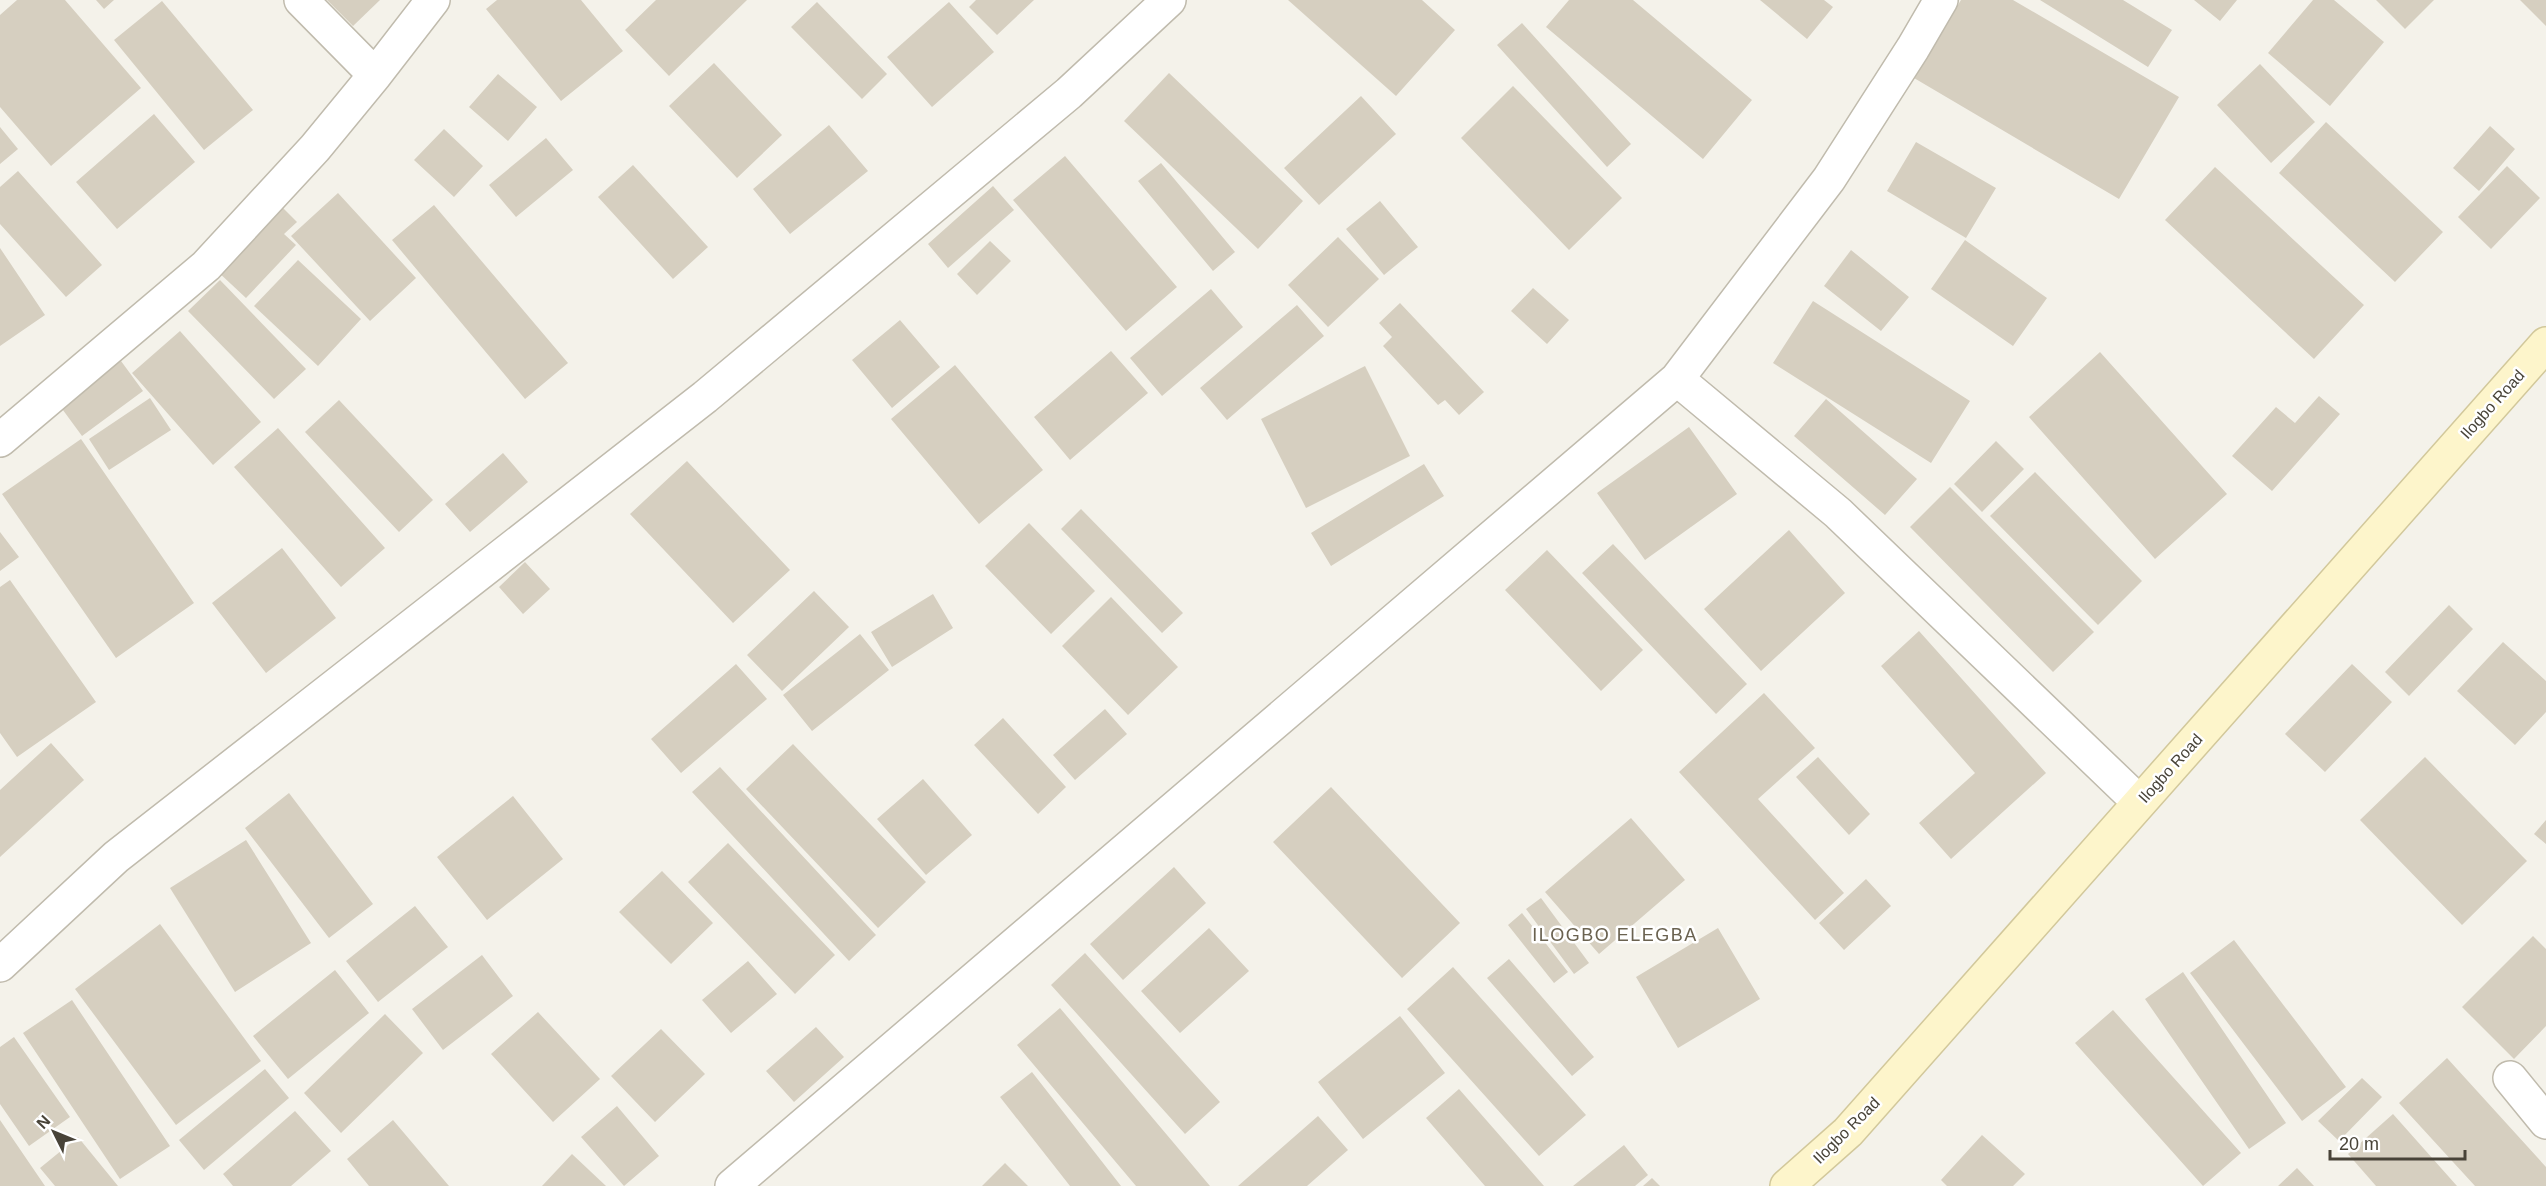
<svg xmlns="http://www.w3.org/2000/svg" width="2546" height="1186" viewBox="0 0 2546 1186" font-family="Arial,sans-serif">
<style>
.building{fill:#d6cfc0}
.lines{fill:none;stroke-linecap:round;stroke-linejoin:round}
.minor-casing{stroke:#c0bbad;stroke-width:36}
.secondary-casing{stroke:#d2c89b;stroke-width:36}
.minor{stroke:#fff;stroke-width:33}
.secondary{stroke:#fdf5cb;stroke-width:33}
.labels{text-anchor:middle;stroke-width:5;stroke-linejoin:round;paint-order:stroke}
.street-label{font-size:16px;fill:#484338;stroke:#fff}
.neighbourhood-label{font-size:18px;letter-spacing:1.5px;fill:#6a6250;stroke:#fff}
</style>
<rect width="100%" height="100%" fill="#f4f2ea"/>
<path class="building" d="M 17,0 L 65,0 L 141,88 L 51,166 L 0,107 L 0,15 Z
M 96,0 L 114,0 L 104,9 Z
M 327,0 L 380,0 L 353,26 Z
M 497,0 L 581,0 L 623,51 L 561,101 L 486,9 Z
M 656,0 L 747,0 L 669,76 L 625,30 Z
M 976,0 L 1034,0 L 997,35 L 969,7 Z
M 1288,0 L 1422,0 L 1455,30 L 1396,96 Z
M 1569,0 L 1633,0 L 1752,100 L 1703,159 L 1546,27 Z
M 1760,0 L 1824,0 L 1833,7 L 1807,39 Z
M 1961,0 L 2013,0 L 2179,97 L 2119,199 L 1914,78 Z
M 2040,0 L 2123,0 L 2172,30 L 2148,67 Z
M 2194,0 L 2237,0 L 2220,21 Z
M 2313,0 L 2334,0 L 2384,42 L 2330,106 L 2268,53 Z
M 2376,0 L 2434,0 L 2405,29 Z
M 2520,0 L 2546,0 L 2546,26 Z
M 162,1 L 253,110 L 204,150 L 114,40 Z
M 817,2 L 887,74 L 862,99 L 791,27 Z
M 949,2 L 994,52 L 932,107 L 887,57 Z
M 1522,23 L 1631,144 L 1607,167 L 1497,45 Z
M 714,63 L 782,135 L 737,178 L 669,106 Z
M 2260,64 L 2315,122 L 2271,163 L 2217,105 Z
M 1169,73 L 1303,201 L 1258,249 L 1124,121 Z
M 498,74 L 537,107 L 508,141 L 469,107 Z
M 1513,86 L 1622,198 L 1569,250 L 1461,138 Z
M 1361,96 L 1396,134 L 1319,205 L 1284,168 Z
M 154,114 L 195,162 L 117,229 L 76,182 Z
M 2326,122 L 2443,232 L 2395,282 L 2279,173 Z
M 829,125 L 868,171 L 790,234 L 753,189 Z
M 2490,126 L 2515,149 L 2479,191 L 2453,168 Z
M 0,127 L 18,149 L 0,164 Z
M 444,129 L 483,166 L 454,197 L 414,160 Z
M 546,138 L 573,170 L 516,217 L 489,185 Z
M 1916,142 L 1996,188 L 1966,238 L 1887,191 Z
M 1065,156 L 1177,287 L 1126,331 L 1013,200 Z
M 1161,163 L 1235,252 L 1213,271 L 1138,181 Z
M 633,165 L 708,247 L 673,279 L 598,197 Z
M 2507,166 L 2540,198 L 2491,249 L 2458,217 Z
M 2215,167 L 2364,305 L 2314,359 L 2165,220 Z
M 18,171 L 102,265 L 66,297 L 0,224 L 0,187 Z
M 993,186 L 1014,210 L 948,268 L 928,244 Z
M 338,193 L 416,278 L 370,321 L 291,236 Z
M 1380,201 L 1418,247 L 1384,275 L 1346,229 Z
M 279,204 L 297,222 L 284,234 L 296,245 L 246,298 L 216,270 Z
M 434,205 L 568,363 L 525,399 L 392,240 Z
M 1338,237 L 1379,279 L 1328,327 L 1288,285 Z
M 1965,240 L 2047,298 L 2013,346 L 1931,289 Z
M 990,241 L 1011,261 L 977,295 L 957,274 Z
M 0,248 L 45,315 L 0,346 Z
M 1851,250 L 1909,297 L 1881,331 L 1824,286 Z
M 298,260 L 361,319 L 318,366 L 254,306 Z
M 220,280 L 306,369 L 274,399 L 188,311 Z
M 1533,288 L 1569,320 L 1547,344 L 1511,311 Z
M 1211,289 L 1243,327 L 1162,396 L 1130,358 Z
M 1813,301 L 1970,401 L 1931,463 L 1773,363 Z
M 1400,303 L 1484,392 L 1459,415 L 1445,400 L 1438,405 L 1383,346 L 1392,337 L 1379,323 Z
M 1297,305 L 1324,336 L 1227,420 L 1200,388 Z
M 900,320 L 940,367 L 892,408 L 852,360 Z
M 180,331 L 261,422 L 213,465 L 132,373 Z
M 1111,351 L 1148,393 L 1070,460 L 1034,417 Z
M 2100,352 L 2227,494 L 2155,559 L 2029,417 Z
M 121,361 L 143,391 L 82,436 L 60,406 Z
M 955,365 L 1043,470 L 979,524 L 891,419 Z
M 1365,366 L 1410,456 L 1306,508 L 1261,419 Z
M 2319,396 L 2340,414 L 2272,491 L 2232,456 L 2276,407 L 2295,423 Z
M 150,398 L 171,430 L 109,470 L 89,439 Z
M 1826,399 L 1917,479 L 1885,515 L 1794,436 Z
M 339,400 L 433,500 L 399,532 L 305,432 Z
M 1689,427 L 1737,494 L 1645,560 L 1597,493 Z
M 278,428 L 385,548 L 341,587 L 234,467 Z
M 81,439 L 194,603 L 116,658 L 2,494 Z
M 1996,441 L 2024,469 L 1982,512 L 1954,484 Z
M 503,453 L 528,482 L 470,532 L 445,504 Z
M 687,461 L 790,570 L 733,623 L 630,514 Z
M 1424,464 L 1444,496 L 1331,566 L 1311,533 Z
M 2035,472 L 2142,581 L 2098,625 L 1990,516 Z
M 1950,487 L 2094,632 L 2053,672 L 1910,527 Z
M 1081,509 L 1183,613 L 1162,633 L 1061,529 Z
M 1029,523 L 1095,591 L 1051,634 L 985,566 Z
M 1789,530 L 1845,593 L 1761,671 L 1704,609 Z
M 0,532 L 19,557 L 0,571 Z
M 1613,544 L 1747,684 L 1716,714 L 1582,573 Z
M 282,548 L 336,618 L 266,673 L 212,603 Z
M 1547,550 L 1643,650 L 1601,691 L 1505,590 Z
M 525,562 L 550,589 L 523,614 L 499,587 Z
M 10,580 L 96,702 L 17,757 L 0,733 L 0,587 Z
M 814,591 L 849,627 L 782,691 L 747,655 Z
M 933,594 L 953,628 L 892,667 L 871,632 Z
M 1111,597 L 1178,667 L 1128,715 L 1062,646 Z
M 2449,605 L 2473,629 L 2409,696 L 2385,672 Z
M 1919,631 L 2046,773 L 1951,859 L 1919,823 L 1975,773 L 1881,666 Z
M 860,634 L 889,670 L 812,731 L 783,695 Z
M 2503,642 L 2546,681 L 2546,712 L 2515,745 L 2457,691 Z
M 736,664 L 767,699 L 681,773 L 651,739 Z
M 2352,664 L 2392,702 L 2325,772 L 2285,734 Z
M 1764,693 L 1815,748 L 1758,799 L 1844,893 L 1815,920 L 1679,772 Z
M 1105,709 L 1127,734 L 1075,780 L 1053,755 Z
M 1003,718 L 1066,787 L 1038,814 L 974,745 Z
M 51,743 L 84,780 L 0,857 L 0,790 Z
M 793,744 L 926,882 L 878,928 L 746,789 Z
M 1818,757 L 1870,814 L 1849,835 L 1796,777 Z
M 2425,757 L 2527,861 L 2462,925 L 2360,820 Z
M 720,767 L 876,935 L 849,961 L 692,792 Z
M 923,779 L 972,835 L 926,875 L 877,819 Z
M 1331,787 L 1460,923 L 1402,978 L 1273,842 Z
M 289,793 L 373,904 L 329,938 L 245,828 Z
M 513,796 L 563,859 L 487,920 L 437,857 Z
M 1631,818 L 1685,880 L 1599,954 L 1545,892 Z
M 2546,820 L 2546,844 L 2534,834 Z
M 246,840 L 311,943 L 235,992 L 170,888 Z
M 728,843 L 835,955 L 795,994 L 688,882 Z
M 1174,867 L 1206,903 L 1123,980 L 1090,944 Z
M 662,871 L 713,923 L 671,964 L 619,912 Z
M 1866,879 L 1891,906 L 1844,950 L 1819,923 Z
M 1541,898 L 1589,963 L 1574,974 L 1526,909 Z
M 415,906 L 448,947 L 378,1002 L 346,961 Z
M 1522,913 L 1568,972 L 1554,983 L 1508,925 Z
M 160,924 L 261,1061 L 176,1125 L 75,989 Z
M 1209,928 L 1249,971 L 1180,1033 L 1141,991 Z
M 1718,928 L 1760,999 L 1678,1048 L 1636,977 Z
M 2533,936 L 2546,949 L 2546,1026 L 2514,1059 L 2462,1007 Z
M 2234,940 L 2346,1087 L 2302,1121 L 2190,973 Z
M 1085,953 L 1220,1102 L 1185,1134 L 1051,985 Z
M 482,955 L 513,996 L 443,1050 L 412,1009 Z
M 1509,959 L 1594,1057 L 1572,1076 L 1487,978 Z
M 748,961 L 777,994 L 731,1033 L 702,1000 Z
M 1453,967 L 1586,1115 L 1539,1156 L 1407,1009 Z
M 335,970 L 369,1013 L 288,1079 L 253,1036 Z
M 2183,972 L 2286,1123 L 2249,1149 L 2145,999 Z
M 72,1000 L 170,1146 L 120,1179 L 23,1033 Z
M 1060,1008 L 1210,1186 L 1136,1186 L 1017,1045 Z
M 2113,1010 L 2241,1153 L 2203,1186 L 2075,1043 Z
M 538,1012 L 600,1079 L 553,1122 L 491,1054 Z
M 385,1014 L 423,1053 L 341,1133 L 304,1093 Z
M 1400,1016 L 1445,1073 L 1363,1139 L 1318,1082 Z
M 816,1027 L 844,1057 L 794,1102 L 766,1071 Z
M 661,1029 L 705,1074 L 655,1122 L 611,1076 Z
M 14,1037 L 70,1117 L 29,1146 L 0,1104 L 0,1047 Z
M 2447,1058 L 2546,1167 L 2546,1186 L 2475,1186 L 2399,1103 Z
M 265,1069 L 289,1098 L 204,1170 L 179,1140 Z
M 1032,1072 L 1121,1186 L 1070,1186 L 1000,1097 Z
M 2362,1078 L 2382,1097 L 2339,1141 L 2318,1121 Z
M 1459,1089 L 1544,1186 L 1485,1186 L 1426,1118 Z
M 617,1106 L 659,1156 L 624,1186 L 581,1137 Z
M 295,1111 L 331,1151 L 291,1186 L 233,1186 L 223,1174 Z
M 2393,1114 L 2457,1186 L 2376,1186 L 2348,1154 Z
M 1318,1116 L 1348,1150 L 1307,1186 L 1238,1186 Z
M 0,1120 L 45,1186 L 0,1186 Z
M 393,1120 L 449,1186 L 369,1186 L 347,1159 Z
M 1982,1135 L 2025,1174 L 2013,1186 L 1947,1186 L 1941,1180 Z
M 78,1137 L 118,1186 L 55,1186 L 40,1168 Z
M 1624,1145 L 1648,1175 L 1635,1186 L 1573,1186 Z
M 572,1154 L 606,1186 L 542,1186 Z
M 1005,1163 L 1028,1186 L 982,1186 Z
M 2297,1168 L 2314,1186 L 2278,1186 Z
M 1652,1178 L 1660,1186 L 1643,1186 Z"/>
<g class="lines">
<g class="minor-casing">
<path id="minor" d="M 301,0 L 375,75
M 1677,379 L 1838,513 L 2139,802
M 0,440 L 206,266 L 315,148 L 375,75 L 433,0
M 0,965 L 116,857 L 705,397 L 1069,93 L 1169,0
M 2510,1078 L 2546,1122
M 732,1186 L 1677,379 L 1829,179 L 1913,48 L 1941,0"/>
</g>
<g class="secondary-casing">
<path id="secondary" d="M 1787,1186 L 1848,1132 L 2546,344"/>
</g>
<use href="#minor" class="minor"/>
<use href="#secondary" class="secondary"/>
</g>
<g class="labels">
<g class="street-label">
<text transform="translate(2492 404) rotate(-48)" y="6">Ilogbo Road</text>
<text transform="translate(2170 768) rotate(-48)" y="6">Ilogbo Road</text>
<text transform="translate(1846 1130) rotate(-45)" y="6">Ilogbo Road</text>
</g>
<g class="neighbourhood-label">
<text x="1615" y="941">ILOGBO ELEGBA</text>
</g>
</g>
<g transform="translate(54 1132) rotate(313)" stroke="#ffffff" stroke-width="4.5" paint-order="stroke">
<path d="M0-4.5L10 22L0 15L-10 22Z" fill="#484338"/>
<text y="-9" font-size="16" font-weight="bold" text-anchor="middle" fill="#484338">N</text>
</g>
<path d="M2330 1150v9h135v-9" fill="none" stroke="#484338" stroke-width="3"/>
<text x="2339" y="1150" font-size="18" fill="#484338" stroke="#ffffff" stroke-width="4.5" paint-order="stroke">20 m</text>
</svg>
